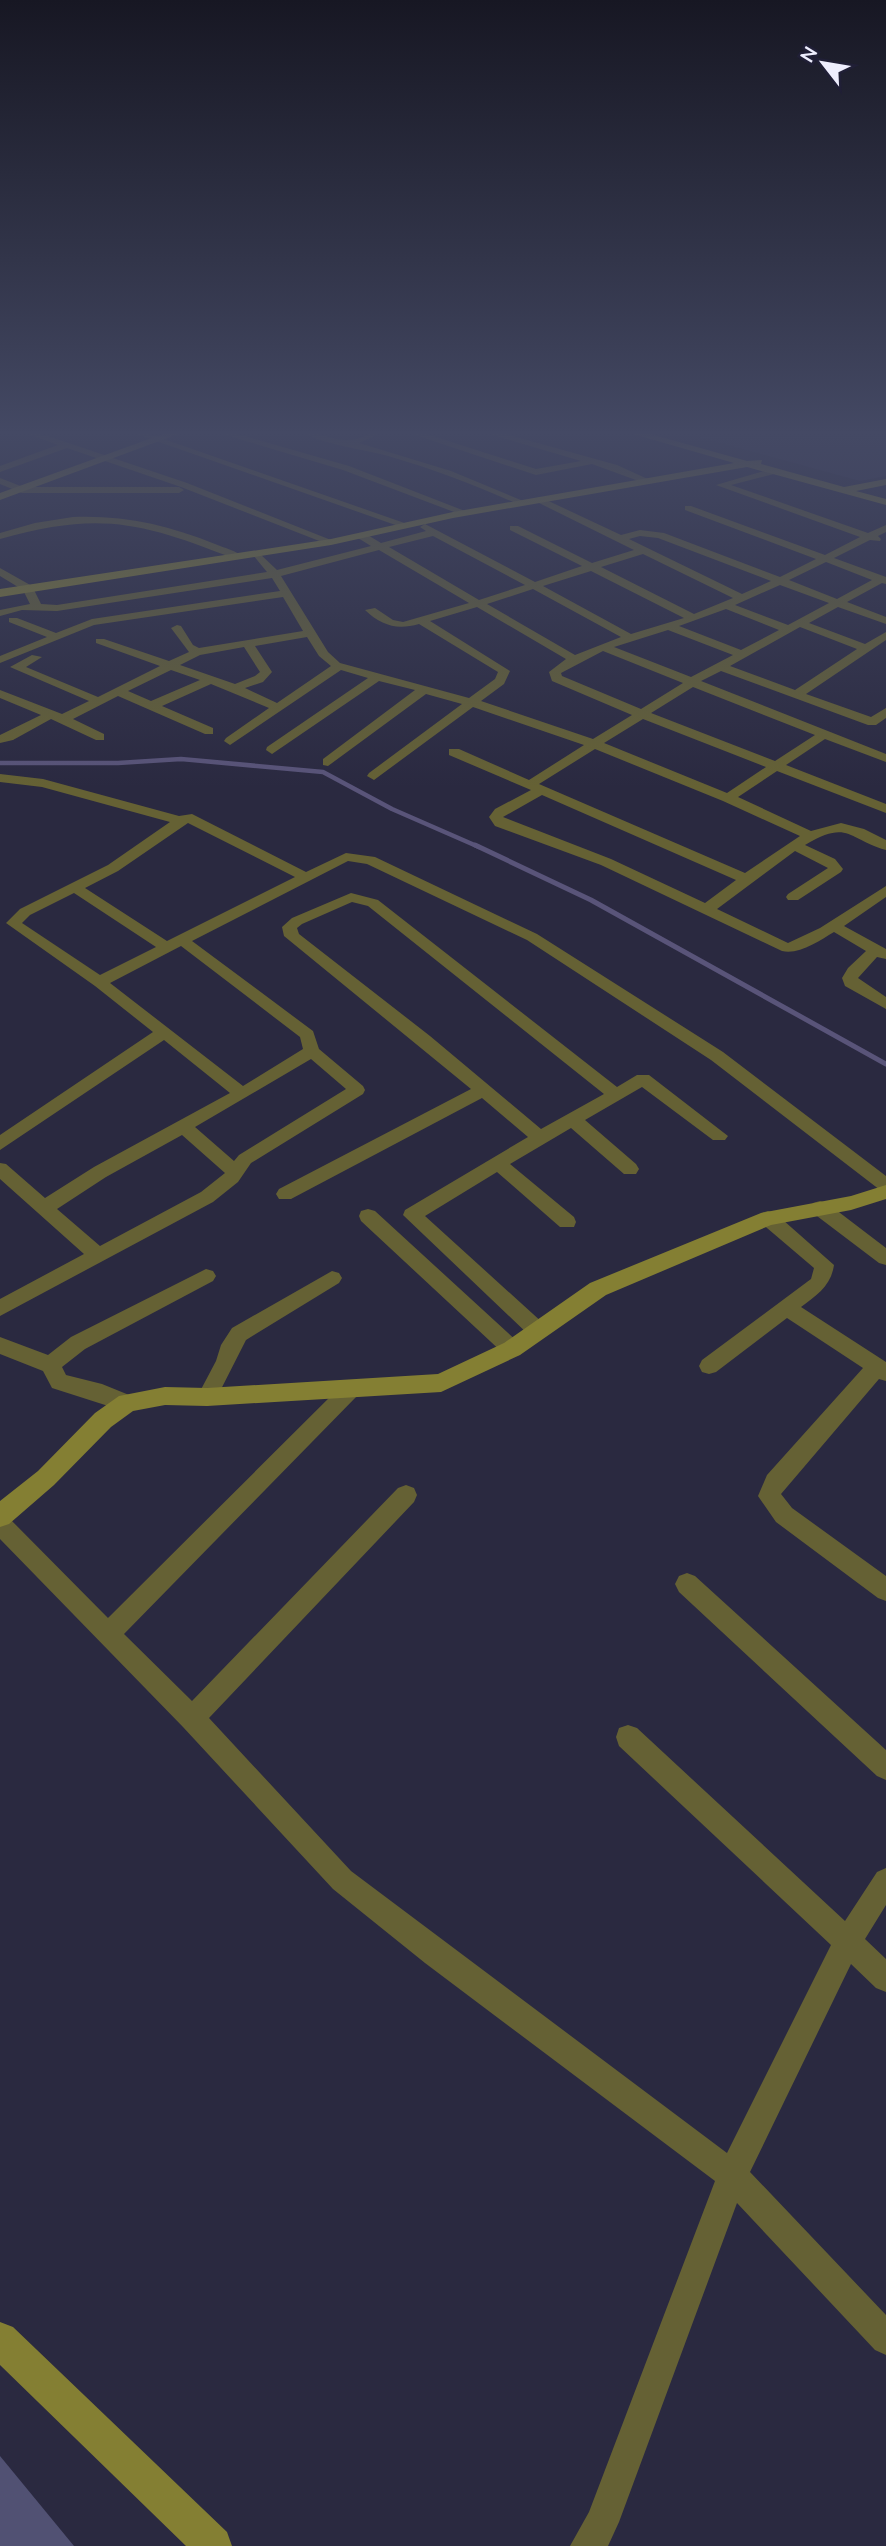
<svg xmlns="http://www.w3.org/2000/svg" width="886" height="2546" viewBox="0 0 886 2546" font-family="Mulish,sans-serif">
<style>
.built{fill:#343350}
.green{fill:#515173}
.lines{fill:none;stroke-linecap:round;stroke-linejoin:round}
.stream-far1{stroke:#595479;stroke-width:4.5}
.stream{stroke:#595479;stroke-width:5}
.street{fill:#656134;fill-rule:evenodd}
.secondary{fill:#847f33;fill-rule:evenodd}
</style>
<rect width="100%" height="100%" fill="#2a2940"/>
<path class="built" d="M 674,430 L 886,430 L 886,476 L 860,481 Z"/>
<path class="green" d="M 0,2456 L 74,2546 L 0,2546 Z"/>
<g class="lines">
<path class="stream-far1" d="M 0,763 L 118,763 L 181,759 L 323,772 L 392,809 L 479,847"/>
<path class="stream" d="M 475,845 L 591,900 L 886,1064"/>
<path class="street" d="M 17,430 L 30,430 L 187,483 L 336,542 L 327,544 L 181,487 L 67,448 L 0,472 L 0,466 L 58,445 Z
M 125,430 L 138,430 L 413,526 L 404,528 Z
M 209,430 L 224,430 L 349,466 L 470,513 L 462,515 L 343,470 Z
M 298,430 C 315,430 332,441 349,440 C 362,440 373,430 387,430 L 359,443 L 451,471 L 528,503 L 520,505 C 477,486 433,469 388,456 C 359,448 323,445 298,430 Z
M 400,430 L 414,430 L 536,469 L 581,461 L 476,430 L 491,430 L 617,465 L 652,481 L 644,483 L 592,464 L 536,475 Z
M 771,469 L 774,470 L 774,474 L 731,485 L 868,533 L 886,525 L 886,532 L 878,536 L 881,539 L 880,541 L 870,540 L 834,558 L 886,577 L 886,584 L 882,583 L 847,602 L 886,617 L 886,624 L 838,607 L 809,623 L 865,644 L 886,632 L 886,640 L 806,694 L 871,717 L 886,708 L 886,718 L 876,725 L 868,725 L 721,671 L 701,681 L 886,754 L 886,762 L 825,739 L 786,765 L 886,804 L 886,813 L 777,771 L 738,797 L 811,831 L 841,823 L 864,829 L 886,840 L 886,850 C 847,839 849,819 805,845 L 835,859 L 843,869 L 841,872 L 798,900 L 788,900 L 786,897 L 788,894 L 828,868 L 795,851 L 717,909 L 788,943 L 820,928 L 886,886 L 886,897 L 844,926 L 886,949 L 886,959 L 877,957 L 858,978 L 886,997 L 886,1009 L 845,986 L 842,978 L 848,968 L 866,951 L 834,932 C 819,941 799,955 782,951 L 601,865 L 495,826 L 489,817 L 495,809 L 531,790 L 449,755 L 449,749 L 459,749 L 529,780 L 584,745 L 473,707 L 374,780 L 367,776 L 369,773 L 462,704 L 426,694 L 328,766 L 323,765 L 323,759 L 415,690 L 379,681 L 272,754 L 266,750 L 267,747 L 368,678 L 341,670 L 230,745 L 224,741 L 226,738 L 269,708 L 211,684 L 162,706 L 213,728 L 213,734 L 205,734 L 118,696 L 73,719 L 104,734 L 104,740 L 96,740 L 51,719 L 13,740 L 0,743 L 0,735 L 41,715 L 0,698 L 0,690 L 62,714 L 89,701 L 10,667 L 32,655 L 42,657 L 26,667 L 98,697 L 160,666 L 96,643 L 96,639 L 104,639 L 169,661 L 189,652 L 171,628 L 177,625 L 181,626 L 193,645 L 199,648 L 303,631 L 283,597 L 94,625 L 0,663 L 0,656 L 47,637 L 9,622 L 9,618 L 17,618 L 56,633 L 92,619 L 280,591 L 272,578 L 57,611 L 22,610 L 0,616 L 0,610 L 30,604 L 23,590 L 0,576 L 0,568 L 32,586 L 41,604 L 57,605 L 267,572 L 253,555 L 258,552 L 277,570 L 371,546 L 358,538 L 358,534 L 366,534 L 381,543 L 426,531 L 420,527 L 425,524 L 535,582 L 582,566 L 510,530 L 510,526 L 518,526 L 592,563 L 634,550 L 537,502 L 537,498 L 540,497 L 621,535 L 640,530 L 664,533 L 780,577 L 816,559 L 685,510 L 685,506 L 691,506 L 825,555 L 860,537 L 716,485 ZM 433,536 L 525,585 L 479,600 L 389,547 ZM 640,536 L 658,538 L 771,581 L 742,594 L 629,539 ZM 379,550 L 469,603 L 403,622 L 393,620 L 375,608 L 365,610 C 382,626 397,630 419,624 L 498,672 L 495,679 L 469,698 L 340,663 L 328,652 L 281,576 ZM 643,554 L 733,598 L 694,614 L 601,567 ZM 826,562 L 872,580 L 837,599 L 789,580 ZM 591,571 L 684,618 L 631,634 L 543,586 ZM 780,585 L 829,603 L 788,625 L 735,605 ZM 533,589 L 621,637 L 575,655 L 487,604 ZM 477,607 L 566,659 L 549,672 L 552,681 L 632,715 L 593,739 L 481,701 L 504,684 L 510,671 L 430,621 ZM 726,609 L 779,630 L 741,650 L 679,626 ZM 800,627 L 857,649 L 795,690 L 730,666 ZM 668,630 L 733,655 L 691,677 L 614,647 ZM 307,637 L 319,656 L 331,666 L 277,703 L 245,688 L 263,682 L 272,672 L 255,646 ZM 244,647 L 260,672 L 255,676 L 235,684 L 180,665 L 200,655 ZM 603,651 L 683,683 L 641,709 L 562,676 L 561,673 ZM 171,670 L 200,680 L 151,701 L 128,691 ZM 693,687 L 815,735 L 775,761 L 651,713 ZM 643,719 L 766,767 L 727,793 L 604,743 ZM 595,749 L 723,801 L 800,836 L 745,873 L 539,784 ZM 542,795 L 736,880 L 705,903 L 611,859 L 503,817 Z
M 0,478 L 23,487 L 179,487 L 184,490 L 179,493 L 22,493 L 0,484 Z
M 73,517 C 124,515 168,525 215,544 C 225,548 236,551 244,557 L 235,559 C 141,522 100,511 0,539 L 0,533 L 35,523 Z
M 0,774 L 43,779 L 179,816 L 192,814 L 306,872 L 346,853 L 375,857 L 537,934 L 723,1052 L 886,1176 L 886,1192 L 880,1190 L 711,1060 L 527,940 L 367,864 L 348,861 L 192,941 L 313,1031 L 319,1049 L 363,1086 L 365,1090 L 363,1094 L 251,1163 L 238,1182 L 213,1202 L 0,1316 L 0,1299 L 84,1254 L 0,1179 L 0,1163 L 6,1164 L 45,1198 L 94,1167 L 230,1093 L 164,1040 L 0,1150 L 0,1135 L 153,1032 L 95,986 L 6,923 L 20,909 L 108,865 L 170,822 L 42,787 L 0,782 ZM 188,823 L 295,877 L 167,941 L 85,888 L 118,871 ZM 74,893 L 156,947 L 100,975 L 22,923 L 30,915 ZM 181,946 L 300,1037 L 303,1049 L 243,1086 L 110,983 ZM 311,1059 L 346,1089 L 239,1155 L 234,1161 L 195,1127 ZM 182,1135 L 225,1173 L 201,1192 L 100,1246 L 57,1209 L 106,1177 Z
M 351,893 L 378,900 L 617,1087 L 637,1075 L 649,1075 L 728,1136 L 725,1140 L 713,1140 L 642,1087 L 585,1120 L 636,1164 L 639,1169 L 636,1174 L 624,1174 L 571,1128 L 510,1164 L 574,1217 L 576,1222 L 574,1227 L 560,1227 L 497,1172 L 425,1216 L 544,1324 L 547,1330 L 544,1336 L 537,1338 L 530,1336 L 403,1215 L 405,1210 L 528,1137 L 482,1098 L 291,1199 L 279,1199 L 276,1194 L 279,1189 L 471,1089 L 284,936 L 282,927 L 292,918 ZM 352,902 L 368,906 L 604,1094 L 541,1129 L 430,1036 L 299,934 L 297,928 L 302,924 Z
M 820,1201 L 827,1203 L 886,1248 L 886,1265 L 879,1263 L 813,1213 L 811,1208 L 813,1203 Z
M 368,1209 L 375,1211 L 519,1343 L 522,1349 L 519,1355 L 512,1357 L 505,1355 L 361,1221 L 359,1216 L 361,1211 Z
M 768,1211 L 775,1213 L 834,1265 C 831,1286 817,1295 801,1307 L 886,1362 L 886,1381 L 879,1379 L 781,1494 L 792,1508 L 886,1576 L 886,1601 L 878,1598 L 776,1522 L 758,1496 L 767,1475 L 863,1368 L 787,1318 L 716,1372 L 709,1374 L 702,1372 L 699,1366 L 702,1360 L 811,1279 L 814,1268 L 761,1223 L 759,1218 L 761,1213 Z
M 206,1269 L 213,1271 L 216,1276 L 213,1281 L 85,1349 L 62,1367 L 66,1375 L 102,1384 L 134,1397 L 137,1403 L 134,1409 L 127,1412 L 52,1388 L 43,1371 L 0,1354 L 0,1337 L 48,1355 L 71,1337 Z
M 332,1271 L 339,1273 L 342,1278 L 339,1283 L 246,1340 L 214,1403 L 207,1406 L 200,1403 L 197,1397 L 216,1361 L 221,1345 L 232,1328 Z
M 350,1381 L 357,1384 L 360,1390 L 357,1396 L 124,1634 L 192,1701 L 398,1488 L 406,1485 L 414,1488 L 417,1495 L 414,1502 L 209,1718 L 351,1871 L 727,2153 L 831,1945 L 619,1746 L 616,1737 L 619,1728 L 628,1725 L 637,1728 L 845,1921 L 877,1872 L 886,1868 L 886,1905 L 865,1939 L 886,1959 L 886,1992 L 876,1988 L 851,1964 L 750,2172 L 886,2315 L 886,2355 L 875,2350 L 737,2203 L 619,2522 L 608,2546 L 570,2546 L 589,2512 L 715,2181 L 425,1963 L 333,1889 L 183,1727 L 0,1539 L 0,1514 L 8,1517 L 108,1618 L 343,1384 Z
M 687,1573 L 695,1576 L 886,1750 L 886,1780 L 877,1776 L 679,1592 L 675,1584 L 679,1576 Z"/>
<path class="secondary" d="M 174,430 L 189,430 L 0,500 L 0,493 Z
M 619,430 L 636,430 L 747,461 L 762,460 L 761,464 L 844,487 L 886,479 L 886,485 L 856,491 L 886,499 L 886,505 L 747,467 L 453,518 L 331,545 L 0,597 L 0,589 L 331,539 L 453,512 L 734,463 Z
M 886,1185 L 886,1199 L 851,1210 L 771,1225 L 606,1295 L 520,1355 L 441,1392 L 207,1406 L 165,1405 L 133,1411 L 111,1427 L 54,1485 L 9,1524 L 0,1527 L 0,1501 L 38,1471 L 95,1413 L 119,1396 L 165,1387 L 207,1388 L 438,1374 L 504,1343 L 590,1283 L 761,1213 L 851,1196 Z
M 0,2322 L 13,2327 L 227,2532 L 232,2546 L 186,2546 L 0,2365 Z"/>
</g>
<linearGradient id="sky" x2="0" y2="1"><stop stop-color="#171723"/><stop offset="0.55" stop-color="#444964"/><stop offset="1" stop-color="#444964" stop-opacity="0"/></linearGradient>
<rect width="886" height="787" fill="url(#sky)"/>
<g transform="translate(823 63) rotate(301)" stroke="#201f36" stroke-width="5" paint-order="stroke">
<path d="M0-5L12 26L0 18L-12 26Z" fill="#eeeefe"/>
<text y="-10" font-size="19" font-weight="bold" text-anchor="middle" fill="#eeeefe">N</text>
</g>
</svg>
